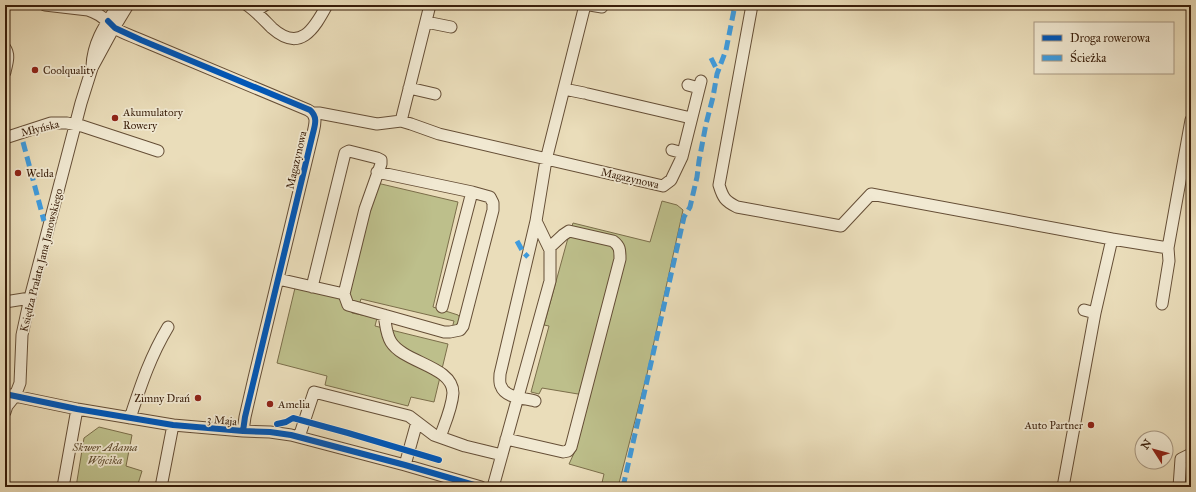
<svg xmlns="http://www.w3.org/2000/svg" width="1196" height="492" viewBox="0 0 1196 492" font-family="'IM FELL Great Primer',serif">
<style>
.green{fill:#bdbf8b;stroke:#7b6e4a}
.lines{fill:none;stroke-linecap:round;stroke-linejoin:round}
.minor-casing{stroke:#654e36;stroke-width:13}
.minor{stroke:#f1e9d2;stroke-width:11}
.quiet{stroke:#3e9bde;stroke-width:5;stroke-dasharray:10 5;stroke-linecap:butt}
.cycleway-casing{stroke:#f1e9d2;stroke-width:8}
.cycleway{stroke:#0057b8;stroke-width:6}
.poi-dot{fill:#8f2418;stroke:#f1e9d2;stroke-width:1.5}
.labels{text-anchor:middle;stroke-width:3.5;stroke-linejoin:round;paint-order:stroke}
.poi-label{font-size:11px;fill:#391e0a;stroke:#f1e9d2;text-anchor:start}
.street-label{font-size:11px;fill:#391e0a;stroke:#f1e9d2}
.park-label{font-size:11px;font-style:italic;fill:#614e31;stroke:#f1e9d2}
</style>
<rect width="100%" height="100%" fill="#eaddba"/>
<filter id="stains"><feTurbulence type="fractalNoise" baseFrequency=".005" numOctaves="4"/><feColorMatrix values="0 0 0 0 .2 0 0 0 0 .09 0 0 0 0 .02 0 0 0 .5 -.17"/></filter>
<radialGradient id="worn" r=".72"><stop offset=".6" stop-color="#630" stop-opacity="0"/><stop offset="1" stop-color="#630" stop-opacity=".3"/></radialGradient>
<path class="green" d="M 377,183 L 458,202 L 433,307 L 458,315 L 461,319 L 460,324 L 452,328 L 454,321 L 361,299 L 359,305 L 352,301 L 349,292 Z
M 662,201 L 677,205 L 683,210 L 647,374 L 618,487 L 601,487 L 604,474 L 569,464 L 576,449 L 590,396 L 542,388 L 539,394 L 531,392 L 549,326 L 544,325 L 568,238 L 573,223 L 650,242 Z
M 295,288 L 338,298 L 342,301 L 352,313 L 377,318 L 375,326 L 448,344 L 434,402 L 411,397 L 408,406 L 325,385 L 327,376 L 277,363 Z
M 99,427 L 132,435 L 126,466 L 142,471 L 137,487 L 76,487 L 84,438 Z"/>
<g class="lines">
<g class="minor-casing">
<path id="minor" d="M 45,5 L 88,10 C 103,15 104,20 115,28 C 122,33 132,36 141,40 L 308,110 C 318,115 315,124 313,133 L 254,378 L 245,417 L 243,431
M 247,5 C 257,12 264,20 272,28 C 300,53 314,29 327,5
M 590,5 L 602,7
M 752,5 L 719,185 C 723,198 725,201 737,207 L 841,226 L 871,194 L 1112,239 L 1095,313 L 1063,487
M 256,11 L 265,5
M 426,22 L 451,27
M 5,48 C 10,55 7,63 5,72
M 92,66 C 93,42 105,25 118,5
M 688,85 L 699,88
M 409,88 L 435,94
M 564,89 L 584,93
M 588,94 L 691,118
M 313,113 L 319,113 L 377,124 L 401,121 L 411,124 L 439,134 L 663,186 L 671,180 L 682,157 L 701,81
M 401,121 L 430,5
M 5,138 L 51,123 L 67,123 L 82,126 L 158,151
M 672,150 L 683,153
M 377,172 L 472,192 L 442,307
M 1112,239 L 1168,248
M 278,279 L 344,294
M 312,287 L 345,153 L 349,151 L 377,158 L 381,160 L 381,164 L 365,209 L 344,294 L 348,305 L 444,332 L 450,332 L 460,330 L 463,326 L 493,210 L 493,203 L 490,197 L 472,192
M 5,302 L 30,298
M 1162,304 L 1169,261 L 1168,248 L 1191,120
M 1084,310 L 1095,313
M 384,315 C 386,325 386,334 391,342 C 404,363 453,366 453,393 C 452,408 445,423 440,437
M 5,394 L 77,409 L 173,425 L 243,431 L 270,432 L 291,435 L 405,465 L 481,487
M 535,401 C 524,398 505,398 501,386 C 499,383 500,377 500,374 L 536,221
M 5,412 L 7,406 L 15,396 L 20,383 L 22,335 L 30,298 L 81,103 L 92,68 L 111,33 L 128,5
M 130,418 C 141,385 150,357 168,327
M 299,437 L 314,392 L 409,416 L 434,435 L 465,446 L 502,455
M 506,439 L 563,452 L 568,451 L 571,447 L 620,259 C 620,250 620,246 613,241 L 569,231 L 563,235 L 549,248
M 405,465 L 417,422
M 63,487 L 77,409
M 161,487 L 173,425
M 493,487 L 550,281 L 550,250 L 536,221 L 546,160 L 585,5
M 1179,487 L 1181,459 L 1191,454"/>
</g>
<use href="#minor" class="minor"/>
<path class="quiet" d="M 711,58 L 718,72
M 23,142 L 44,221
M 517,241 L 523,252 L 528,257
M 623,487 L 684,217 L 690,207 L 697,177 L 699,161 L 706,124 L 713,97 L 717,74 L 726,50 L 735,5"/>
<g class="cycleway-casing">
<path id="cycleway" d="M 108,21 L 115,28 L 141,40 L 310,110 C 318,117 315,125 313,133 L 245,417 L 243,431
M 5,394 L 77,409 L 173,425 L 243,431 L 270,432 L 291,435 L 405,465 L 481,487
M 277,424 L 286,422 L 293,418 L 348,433 L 439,460"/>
</g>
<use href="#cycleway" class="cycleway"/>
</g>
<g class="poi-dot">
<circle cx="35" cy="70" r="4"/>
<circle cx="115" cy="118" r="4"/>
<circle cx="18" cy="173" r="4"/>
<circle cx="198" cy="398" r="4"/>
<circle cx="270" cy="404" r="4"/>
<circle cx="1091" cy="425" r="4"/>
</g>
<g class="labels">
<g class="poi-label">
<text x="43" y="74">Coolquality</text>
<text x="123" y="116">Akumulatory<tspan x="123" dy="13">Rowery</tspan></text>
<text x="26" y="177">Welda</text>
<text x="190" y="402" text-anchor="end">Zimny Drań</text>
<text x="278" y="408">Amelia</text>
<text x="1083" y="429" text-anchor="end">Auto Partner</text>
</g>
<g class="street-label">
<text transform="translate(40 128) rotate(-14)" y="4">Młyńska</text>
<text transform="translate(296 160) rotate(-77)" y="4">Magazynowa</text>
<text transform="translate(630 178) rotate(13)" y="4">Magazynowa</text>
<text transform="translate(41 260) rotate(-76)" y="4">Księdza Prałata Jana Janowskiego</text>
<text transform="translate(222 420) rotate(5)" y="4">3 Maja</text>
</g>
<g class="park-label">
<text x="105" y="451">Skwer Adama<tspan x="105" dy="13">Wójcika</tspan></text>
</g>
</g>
<rect width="1196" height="492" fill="none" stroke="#eaddba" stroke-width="20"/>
<rect x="6" y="6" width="1184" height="480" fill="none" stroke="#391e0a" stroke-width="2"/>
<rect x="10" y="10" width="1176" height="472" fill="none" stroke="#391e0a"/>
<rect x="1034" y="22" width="140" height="52" fill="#f1e9d2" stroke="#a79882"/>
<rect x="1042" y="35" width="20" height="6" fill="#0057b8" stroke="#a79882"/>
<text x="1070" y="42" font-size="12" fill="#391e0a">Droga rowerowa</text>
<rect x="1042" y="55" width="20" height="6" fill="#3e9bde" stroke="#a79882"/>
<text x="1070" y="62" font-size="12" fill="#391e0a">Ścieżka</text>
<g transform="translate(1154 450) rotate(306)"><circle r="19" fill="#f1e9d2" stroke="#a79882"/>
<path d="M0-3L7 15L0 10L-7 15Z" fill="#8f2418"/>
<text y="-6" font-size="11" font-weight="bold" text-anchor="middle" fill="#391e0a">N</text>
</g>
<rect width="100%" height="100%" filter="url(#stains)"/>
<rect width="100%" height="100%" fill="url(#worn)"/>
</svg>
